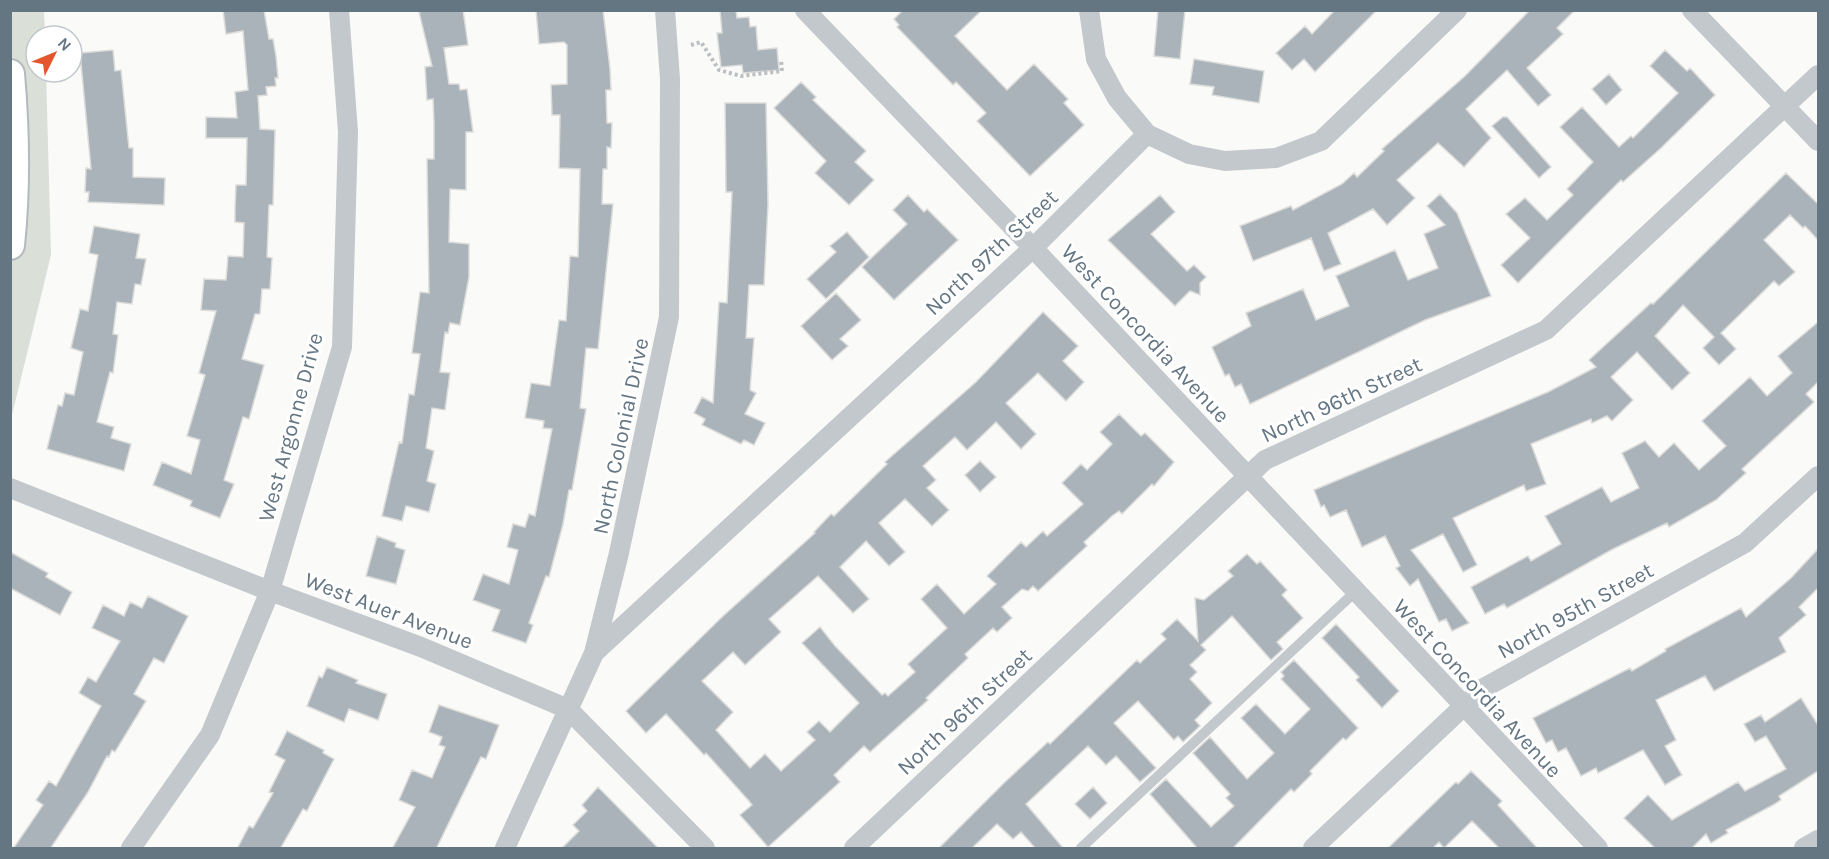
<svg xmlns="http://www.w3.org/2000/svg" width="1829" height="859" viewBox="0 0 1829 859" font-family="Karla,sans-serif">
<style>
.green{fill:#dadfd7}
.building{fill:#aab3b9;stroke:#dcdcda;stroke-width:1.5}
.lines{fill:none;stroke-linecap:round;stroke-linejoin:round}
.secondary-casing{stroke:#b3babf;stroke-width:32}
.path{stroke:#bbbfc2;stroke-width:4;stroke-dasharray:3 3;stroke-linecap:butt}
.lane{stroke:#c3c8cc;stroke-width:10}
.street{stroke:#c3c8cc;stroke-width:20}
.secondary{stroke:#fff;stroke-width:28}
.labels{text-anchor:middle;stroke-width:6;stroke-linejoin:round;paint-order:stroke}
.street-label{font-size:22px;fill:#657683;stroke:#fff}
</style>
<rect width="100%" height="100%" fill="#fafaf8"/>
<path class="green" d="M 11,11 L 44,11 L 45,36 L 36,36 L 36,72 L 46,72 L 51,255 L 11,419 Z"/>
<path class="building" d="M 223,10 L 264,10 L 269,39 L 273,39 L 276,56 L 278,78 L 275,78 L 276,86 L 266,87 L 267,95 L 258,96 L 260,129 L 275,130 L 273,205 L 269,205 L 267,257 L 272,258 L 270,289 L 262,289 L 260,314 L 255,314 L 242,359 L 264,365 L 249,419 L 243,417 L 224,480 L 234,484 L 220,518 L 190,506 L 192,501 L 153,485 L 162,462 L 191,474 L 200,440 L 187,436 L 205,375 L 199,373 L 216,311 L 201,310 L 204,279 L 226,280 L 228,256 L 243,257 L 244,223 L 235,222 L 235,208 L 236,185 L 246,185 L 247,138 L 206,138 L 206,117 L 237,118 L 235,92 L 248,90 L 243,31 L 226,34 Z
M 428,10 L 463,10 L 468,45 L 444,48 L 449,84 L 459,84 L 460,90 L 467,89 L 473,132 L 466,132 L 466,190 L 450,189 L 449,242 L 469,244 L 469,277 L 460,325 L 450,323 L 448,333 L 445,332 L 440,372 L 450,373 L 445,410 L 432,408 L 426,448 L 434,451 L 427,481 L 436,484 L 429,512 L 406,506 L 402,521 L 382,516 L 399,442 L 402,443 L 409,394 L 414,395 L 420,354 L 412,353 L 420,292 L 429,293 L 427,159 L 434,159 L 434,122 L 433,99 L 427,100 L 425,67 L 432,66 L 419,12 Z
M 536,10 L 603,10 L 610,69 L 611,90 L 606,90 L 607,123 L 612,123 L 611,148 L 607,147 L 607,169 L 603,169 L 602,204 L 613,204 L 598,349 L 586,348 L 580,408 L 586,409 L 572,490 L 569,490 L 563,524 L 549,577 L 546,576 L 529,623 L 533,625 L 526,643 L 492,631 L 500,610 L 473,600 L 483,574 L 509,584 L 518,550 L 507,547 L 513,524 L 525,527 L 529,514 L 535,516 L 552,429 L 543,428 L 544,421 L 525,418 L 531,383 L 550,386 L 559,320 L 566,321 L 570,256 L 578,257 L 580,169 L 559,168 L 560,115 L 552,115 L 551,85 L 567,84 L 567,45 L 564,42 L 539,44 Z
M 720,10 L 736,10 L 737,18 L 749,17 L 750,27 L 756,26 L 758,50 L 777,48 L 779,70 L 743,73 L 742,65 L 721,67 L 717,33 L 722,33 Z
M 903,10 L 982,10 L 955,36 L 1007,90 L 1034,64 L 1068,99 L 1064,103 L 1084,125 L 1030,176 L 977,121 L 986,113 L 956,82 L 953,85 L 897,27 L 899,25 L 894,19 Z
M 1158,10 L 1185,10 L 1180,59 L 1154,56 Z
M 1335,10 L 1377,10 L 1315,72 L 1304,59 L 1292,70 L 1276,53 L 1305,26 L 1312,34 Z
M 1530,10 L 1575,10 L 1557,28 L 1563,34 L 1527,68 L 1551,95 L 1538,106 L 1507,70 L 1466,109 L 1491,138 L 1464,167 L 1438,143 L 1397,180 L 1415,198 L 1387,225 L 1373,209 L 1328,233 L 1341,264 L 1324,271 L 1311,238 L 1253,261 L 1240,226 L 1291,206 L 1293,210 L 1342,184 L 1354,173 L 1357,177 L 1384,151 L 1382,149 L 1465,76 Z
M 113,50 L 115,71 L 121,70 L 129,148 L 133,148 L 133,177 L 165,178 L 164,205 L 88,202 L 89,192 L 85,192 L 86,168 L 91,169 L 80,53 Z
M 1665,50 L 1687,71 L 1690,68 L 1715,95 L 1661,148 L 1623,182 L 1621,180 L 1518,283 L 1501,265 L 1530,238 L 1506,214 L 1525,198 L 1547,220 L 1573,195 L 1567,189 L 1593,162 L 1560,127 L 1582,107 L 1619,147 L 1631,136 L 1633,138 L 1678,93 L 1650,66 Z
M 1194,59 L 1264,71 L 1259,103 L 1212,95 L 1214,87 L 1190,84 Z
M 1609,74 L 1622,90 L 1606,105 L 1592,89 Z
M 801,82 L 816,97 L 813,100 L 866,151 L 855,162 L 874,180 L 849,205 L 815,173 L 826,161 L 774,108 Z
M 725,103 L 766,103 L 768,204 L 764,285 L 749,285 L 746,338 L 754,338 L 750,390 L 756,393 L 745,414 L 765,423 L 754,445 L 744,440 L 741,444 L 702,425 L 705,419 L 694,413 L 702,397 L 713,403 L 719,302 L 727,303 L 732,192 L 726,192 Z
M 1503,117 L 1507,117 L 1551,167 L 1539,178 L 1492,126 Z
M 1786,173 L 1818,204 L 1818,240 L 1805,226 L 1803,228 L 1790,215 L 1764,240 L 1795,272 L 1779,286 L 1774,281 L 1721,333 L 1736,349 L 1719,365 L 1703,348 L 1714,337 L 1683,305 L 1655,336 L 1690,373 L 1672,390 L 1637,352 L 1611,377 L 1633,400 L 1612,421 L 1607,416 L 1592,423 L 1591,419 L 1531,444 L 1546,484 L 1526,491 L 1524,485 L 1453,518 L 1477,565 L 1463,572 L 1443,534 L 1411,550 L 1469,623 L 1452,631 L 1446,619 L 1439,622 L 1418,579 L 1410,586 L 1396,568 L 1400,566 L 1385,536 L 1362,547 L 1346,510 L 1330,517 L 1324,505 L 1321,507 L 1314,490 L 1548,392 L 1596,367 L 1589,360 L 1651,303 L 1653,304 Z
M 1440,194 L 1457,213 L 1491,296 L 1425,320 L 1250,404 L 1241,384 L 1235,387 L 1229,374 L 1225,376 L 1212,347 L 1251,326 L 1246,313 L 1303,289 L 1316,320 L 1349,306 L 1336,276 L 1395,250 L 1408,280 L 1438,268 L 1424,234 L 1445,225 L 1427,206 Z
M 908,195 L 924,212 L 927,209 L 958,240 L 894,300 L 862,267 L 907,224 L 893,210 Z
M 1160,195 L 1175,212 L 1151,234 L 1187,271 L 1194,265 L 1206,277 L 1200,283 L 1200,295 L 1190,291 L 1175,306 L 1108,240 Z
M 94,226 L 140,234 L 136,258 L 146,259 L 141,285 L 135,284 L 132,304 L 117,302 L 113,334 L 118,335 L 113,373 L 110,372 L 97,422 L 114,427 L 111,438 L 131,444 L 124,471 L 47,449 L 58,405 L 62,406 L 65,393 L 74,395 L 83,352 L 71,348 L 80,309 L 88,311 L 98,255 L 89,253 Z
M 847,232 L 869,257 L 826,299 L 807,279 L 836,252 L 830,246 Z
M 836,293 L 861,320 L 840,339 L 848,346 L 832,360 L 801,326 Z
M 1043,312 L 1078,346 L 1063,361 L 1084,382 L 1066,401 L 1038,373 L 1006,403 L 1036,434 L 1021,449 L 996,422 L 967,450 L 955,437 L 923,466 L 936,480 L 927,488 L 949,510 L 932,526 L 905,499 L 879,523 L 905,552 L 889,566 L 866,541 L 840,567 L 869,599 L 853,613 L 818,576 L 769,619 L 781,632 L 745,665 L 733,652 L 702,681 L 733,712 L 716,730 L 750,768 L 765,754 L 781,771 L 815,740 L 807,732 L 819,721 L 830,732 L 859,703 L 802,643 L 820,627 L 835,646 L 882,695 L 885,693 L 888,696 L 915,672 L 908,664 L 947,628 L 921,599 L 937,584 L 964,614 L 996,584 L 987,576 L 1021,542 L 1026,547 L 1043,531 L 1047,536 L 1083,504 L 1062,483 L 1081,464 L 1087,470 L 1112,444 L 1100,432 L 1119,414 L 1141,436 L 1145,433 L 1174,462 L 1154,486 L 1152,484 L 1122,514 L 1119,511 L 1112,516 L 1084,542 L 1087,546 L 1038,591 L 1033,586 L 1028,591 L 1022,589 L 1002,607 L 1012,618 L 997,632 L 993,628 L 965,654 L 968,658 L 926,698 L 928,700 L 870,752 L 864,746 L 834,775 L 840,782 L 768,847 L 740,815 L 752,805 L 749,801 L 706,753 L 704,755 L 666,714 L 646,733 L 626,711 L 721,618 L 815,533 L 814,532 L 831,514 L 834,516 L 887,464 L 885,462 L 976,382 Z
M 1818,322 L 1818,382 L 1806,394 L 1814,402 L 1742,469 L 1746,473 L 1716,500 L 1669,527 L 1667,523 L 1613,549 L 1507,608 L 1504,604 L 1485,614 L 1471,587 L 1528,556 L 1531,561 L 1561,544 L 1545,516 L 1602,487 L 1611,502 L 1639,488 L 1622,453 L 1645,441 L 1659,457 L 1674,443 L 1699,470 L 1726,446 L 1702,421 L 1750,377 L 1767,396 L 1792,373 L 1778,356 Z
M 980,461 L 996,477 L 980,492 L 965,475 Z
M 377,536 L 396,543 L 395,547 L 405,550 L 396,584 L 366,576 Z
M 1818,549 L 1818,588 L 1799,607 L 1806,615 L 1779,638 L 1786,652 L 1714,691 L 1705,676 L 1656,700 L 1676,740 L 1665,746 L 1682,775 L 1665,785 L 1643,750 L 1598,773 L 1596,768 L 1581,776 L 1566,748 L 1558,752 L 1552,740 L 1546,743 L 1533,718 L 1630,668 L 1632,671 L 1666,651 L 1665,649 L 1741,608 L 1746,617 L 1791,578 Z
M 10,552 L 48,573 L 46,577 L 72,592 L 60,615 L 10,588 Z
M 1247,554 L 1257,564 L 1260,561 L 1287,590 L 1282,595 L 1303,618 L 1277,642 L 1283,649 L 1271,660 L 1232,616 L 1201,645 L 1206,650 L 1190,665 L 1197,672 L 1190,679 L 1212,703 L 1195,720 L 1200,726 L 1183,742 L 1178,736 L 1174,740 L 1138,701 L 1114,723 L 1156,768 L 1140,782 L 1116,756 L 1106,765 L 1088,746 L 1026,804 L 1064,849 L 1036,849 L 1021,832 L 1013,839 L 997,824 L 971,849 L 938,849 L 1005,782 L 1048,742 L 1050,744 L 1137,660 L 1140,663 L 1166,639 L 1161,634 L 1177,619 L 1198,641 L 1195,598 L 1204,600 L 1233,576 L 1228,571 Z
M 148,596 L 188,616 L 164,663 L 154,658 L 134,694 L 146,701 L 115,752 L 112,750 L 109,757 L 107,756 L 88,792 L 50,849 L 13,849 L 43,805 L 36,800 L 49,781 L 56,786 L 101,706 L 79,693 L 88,677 L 96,682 L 120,641 L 92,628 L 103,605 L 124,616 L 130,602 L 142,608 Z
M 1336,624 L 1399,691 L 1382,708 L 1356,680 L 1359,677 L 1322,638 Z
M 1294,660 L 1358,728 L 1346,740 L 1343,738 L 1310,771 L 1312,774 L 1294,792 L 1291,789 L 1232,849 L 1198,849 L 1150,794 L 1166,779 L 1211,827 L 1234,806 L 1226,798 L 1230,794 L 1193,753 L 1210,737 L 1247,779 L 1274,753 L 1241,718 L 1256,704 L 1285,734 L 1310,709 L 1281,679 L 1284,676 L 1281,672 Z
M 327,667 L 358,680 L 356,683 L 387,694 L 378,720 L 349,709 L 344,722 L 307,706 L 319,676 L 322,678 Z
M 1801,698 L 1818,725 L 1818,771 L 1779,796 L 1781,800 L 1773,805 L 1726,830 L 1728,833 L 1711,843 L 1706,834 L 1691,849 L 1656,849 L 1624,818 L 1648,795 L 1672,820 L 1738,782 L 1745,791 L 1786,769 L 1766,736 L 1755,742 L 1744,724 L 1761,715 L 1765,722 Z
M 439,705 L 499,725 L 486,759 L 481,757 L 436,849 L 392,849 L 415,807 L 399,800 L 412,770 L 432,778 L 445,747 L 439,745 L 442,737 L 429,732 Z
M 287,731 L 324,750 L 323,753 L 334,759 L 307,811 L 303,809 L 280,849 L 237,849 L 249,826 L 253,828 L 273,793 L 269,792 L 285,760 L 275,755 Z
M 1471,771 L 1502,801 L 1498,805 L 1538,849 L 1500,849 L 1472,821 L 1444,848 L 1439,842 L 1432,849 L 1387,849 L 1456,782 L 1458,784 Z
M 598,787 L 659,849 L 561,849 L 579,831 L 573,825 L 587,811 L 582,805 Z
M 1093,787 L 1107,803 L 1090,819 L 1075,804 Z"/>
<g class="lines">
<g class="secondary-casing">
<path id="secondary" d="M 10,74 C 15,131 16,188 10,245"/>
</g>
<path class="path" d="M 691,45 L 701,42 L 719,70 L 741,76 L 782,71 L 781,59"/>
<path class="lane" d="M 1081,848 L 1355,592"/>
<path class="street" d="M 805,10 L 1033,248 L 1598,848
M 1089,10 L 1096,59 L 1117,98 L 1147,134 L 1189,154 L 1225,161 L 1276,158 L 1321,141 L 1457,10
M 1692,10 L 1818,141
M 10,488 L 270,591 L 421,647 L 568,709 L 705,848
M 594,653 L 1033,248 L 1147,134
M 131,848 L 210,735 L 270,591 L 342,347 L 348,132 L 339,10
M 505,848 L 594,653 L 619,553 L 669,317 L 670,79 L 665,10
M 854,848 L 1265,460 L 1546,330 L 1818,75
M 1313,848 L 1482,689 L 1745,543 L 1818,476
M 1804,848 L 1818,840"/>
<use href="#secondary" class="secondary"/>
</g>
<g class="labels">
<g class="street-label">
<text transform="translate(991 252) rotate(-43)" y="8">North 97th Street</text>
<text transform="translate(1146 333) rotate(47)" y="8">West Concordia Avenue</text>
<text transform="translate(1341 399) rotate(-25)" y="8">North 96th Street</text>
<text transform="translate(290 427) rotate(-75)" y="8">West Argonne Drive</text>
<text transform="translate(620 436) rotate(-78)" y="8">North Colonial Drive</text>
<text transform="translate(389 610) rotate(21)" y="8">West Auer Avenue</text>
<text transform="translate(1575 610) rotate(-29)" y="8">North 95th Street</text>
<text transform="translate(1478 688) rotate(47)" y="8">West Concordia Avenue</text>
<text transform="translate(964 711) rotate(-43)" y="8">North 96th Street</text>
</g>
</g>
<rect width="1829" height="859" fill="none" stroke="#657683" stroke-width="24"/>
<g transform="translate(54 54) rotate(47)"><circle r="28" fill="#ffffff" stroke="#c1c8cd" stroke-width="1.5"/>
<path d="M0-4.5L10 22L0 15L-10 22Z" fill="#e4572e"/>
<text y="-9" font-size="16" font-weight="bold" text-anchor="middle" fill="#657683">N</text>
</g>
</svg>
